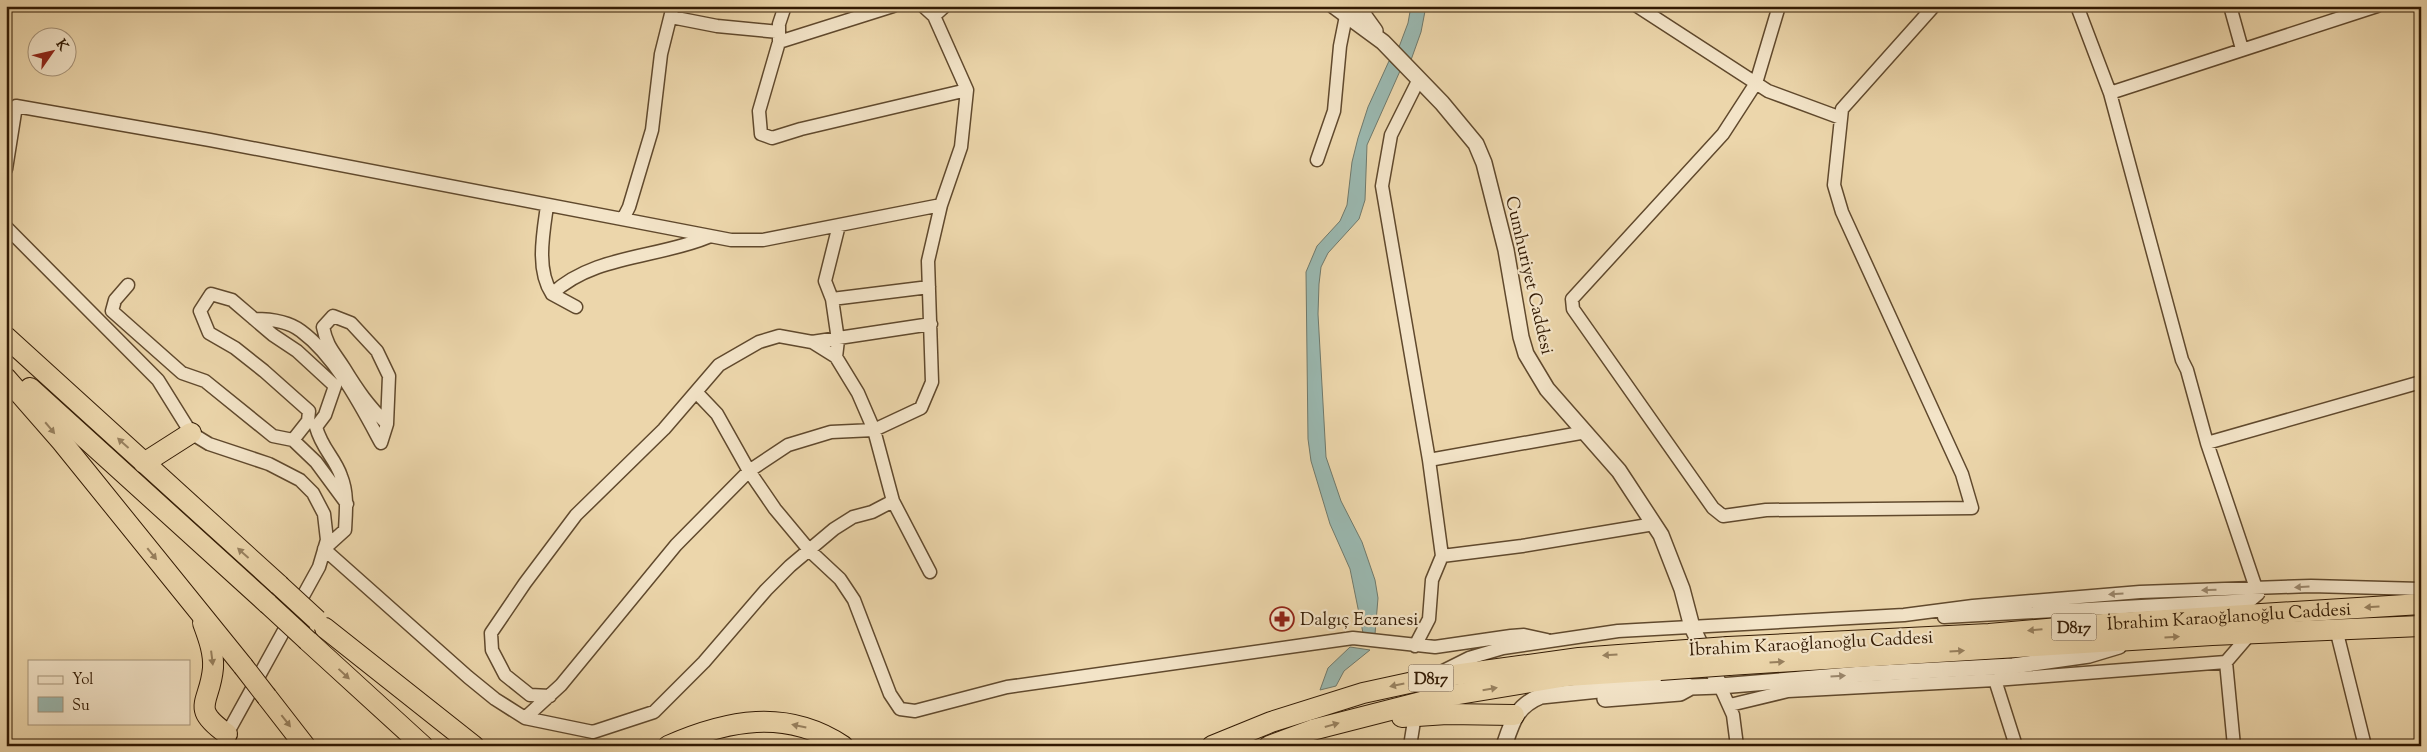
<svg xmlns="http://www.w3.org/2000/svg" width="2427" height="752" viewBox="0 0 2427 752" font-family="'Sorts Mill Goudy',serif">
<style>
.water{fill:#9ab8b0;stroke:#70796b}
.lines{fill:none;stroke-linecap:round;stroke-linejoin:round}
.minor-casing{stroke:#60492d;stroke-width:15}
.tertiary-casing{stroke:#60492d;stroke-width:18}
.trunk-casing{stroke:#321a03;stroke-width:22}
.minor{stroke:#f3e4c8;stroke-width:12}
.tertiary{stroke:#f3e4c8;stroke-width:15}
.trunk{stroke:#ecd6ab;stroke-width:20}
.trunk-bridge-casing{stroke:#321a03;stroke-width:22;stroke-linecap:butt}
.trunk-bridge{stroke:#ecd6ab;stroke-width:20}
.oneway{fill:#98815f}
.oneway2{fill:#9c896f}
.labels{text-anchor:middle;stroke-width:4.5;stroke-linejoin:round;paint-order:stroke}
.shield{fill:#f3e4c8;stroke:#6c573e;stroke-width:1}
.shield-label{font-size:16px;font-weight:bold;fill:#321a03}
.street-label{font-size:18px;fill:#321a03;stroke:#f3e4c8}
.poi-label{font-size:18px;fill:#321a03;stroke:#f3e4c8;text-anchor:start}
</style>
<rect width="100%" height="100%" fill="#ecd6ab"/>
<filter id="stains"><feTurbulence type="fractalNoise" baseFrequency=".004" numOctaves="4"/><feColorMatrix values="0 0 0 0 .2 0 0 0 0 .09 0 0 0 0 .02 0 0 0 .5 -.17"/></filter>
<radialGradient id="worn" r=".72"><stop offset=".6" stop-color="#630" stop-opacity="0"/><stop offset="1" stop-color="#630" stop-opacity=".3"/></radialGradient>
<path class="water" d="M 1411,6 L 1426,6 L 1421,32 L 1411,60 L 1399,47 L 1408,23 Z
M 1389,61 L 1400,71 L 1367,145 L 1365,200 L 1359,219 L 1328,253 L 1321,267 L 1319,284 L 1318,314 L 1326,457 L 1341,501 L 1362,542 L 1375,580 L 1378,598 L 1375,634 L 1363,633 L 1350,569 L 1330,524 L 1311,461 L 1308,439 L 1306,272 L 1317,246 L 1340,221 L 1347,205 L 1352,162 L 1358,138 L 1368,107 Z
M 1350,647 L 1370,650 L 1344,671 L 1336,686 L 1320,690 L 1328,668 Z"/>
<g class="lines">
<g class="minor-casing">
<path id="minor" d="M 785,6 L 779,24 L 779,42 L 759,111 L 761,134 L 772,138 L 801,129 L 967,90
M 1637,6 L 1768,91 L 1841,118
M 1779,6 L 1756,83 L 1723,134 L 1572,299 L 1573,309 L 1713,508 L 1723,516 L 1766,510 L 1972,508 L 1962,474 L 1842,212 L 1834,185 L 1842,109 L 1934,6
M 2230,6 L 2242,49
M 934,16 L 945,6
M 671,17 L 717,26 L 779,32
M 779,42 L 893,6
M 2110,93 L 2377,6
M 1317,160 L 1334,111 L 1340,46 L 1346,16
M 6,169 L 16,106 L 210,140 L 731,240 L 763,240 L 941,205
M 547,206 C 543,234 536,270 552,294 C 593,255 658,258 708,237
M 623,219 L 629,207 L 652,130 L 661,54 L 673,6
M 6,227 L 158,380 L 191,433 L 209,444 L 269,464 L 300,480 L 313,493 L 324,514 L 327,540 L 319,567 L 227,734
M 128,285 L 115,300 L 112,311 L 182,373 L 205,381 L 273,436 L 293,440
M 552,294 L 576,307
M 832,299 L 929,287
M 254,319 C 270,319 288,321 301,331 C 336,357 361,406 381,443 L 387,424 L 389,376 L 377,351 L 351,323 L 333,316 L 323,327 C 327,347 334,352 344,368 C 358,391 368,405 387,424
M 812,342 L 931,324
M 836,357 L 838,340 L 832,299 L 825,281 L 839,225
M 697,393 L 717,414 L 749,471 L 775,509 L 810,551 L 840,579 L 854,600 L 890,694 L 900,709 L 915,711 L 1007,687 L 1353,638 L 1435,647 L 1511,636 L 1524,635 L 1547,640
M 2207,443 L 2421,382
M 1429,460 L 1586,432
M 347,504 L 316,462 L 293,440 L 308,421 L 309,411 L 264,371 L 235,348 L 209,333 L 200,311 L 211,294 L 232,300 L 273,335 L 297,351 L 335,386 L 325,415 L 316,427 C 322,449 335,458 341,476 C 348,493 346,512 345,530 L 324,549 L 468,677 L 495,699 L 525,718 L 561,685 L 676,545 L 749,471 L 788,445 L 831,432 L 874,430 L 921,408 L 932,382 L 928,261 L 941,205 L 961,147 L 967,90 L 934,16 L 923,6
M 1442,556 L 1522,546 L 1654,524
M 1944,617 L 2251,600 L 2258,594 L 2207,443 L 2187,370 L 2182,360 L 2110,93 L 2077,6
M 2336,629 L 2365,746
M 1415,646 L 1429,619 L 1432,580 L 1442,556 L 1429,460 L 1382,186 L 1391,135 L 1419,79
M 2226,662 L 2234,746
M 1439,673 L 1469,658 L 1503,648 L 1618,631 L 1904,615 L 1973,606 L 2140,592 L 2311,586 L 2421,589
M 1995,680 L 2016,746
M 1720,686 L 1733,715 L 1737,746
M 550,696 L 530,695 L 505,675 L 492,650 L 491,633 L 525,583 L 576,515 L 664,429 L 719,365 L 759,342 L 779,336 L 812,342 L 836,357 L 858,393 L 874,430 L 893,501 L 930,572
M 1730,705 L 1788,691 L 1995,680 L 2226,662 L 2250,634
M 525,718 L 593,732 L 654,712 L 704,662 L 766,590 L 790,566 L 834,529 L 853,517 L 872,512 L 893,501
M 1410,746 L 1415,715"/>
</g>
<g class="tertiary-casing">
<path id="tertiary" d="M 1334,6 L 1383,42 L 1442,103 L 1476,144 L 1484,163 L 1506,250 L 1521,337 L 1526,354 L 1547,389 L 1619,471 L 1661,535 L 1682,589 L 1692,627 L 1720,686
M 1357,6 L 1375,31
M 1605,699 L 1680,693 L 1691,687
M 1504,746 C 1512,722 1516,706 1541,696 L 1676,682 L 1691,687 L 1720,686 L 1862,674 L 2013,666 L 2089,655 L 2119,646"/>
</g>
<g class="trunk-casing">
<g id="trunk">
<path d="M 6,337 L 279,585"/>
<path d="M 6,378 L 62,442 L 243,666"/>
<path d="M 30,388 L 268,604"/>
<path d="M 144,463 L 191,433"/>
<path d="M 203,623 C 208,637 214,652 213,668 C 210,704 189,707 227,734"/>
<path d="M 325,628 L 474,746"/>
<path d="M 308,641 L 423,746"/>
<path id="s1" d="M 1728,647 L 1989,634 L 2104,624 L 2421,604"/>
<path d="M 1729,665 L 2212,635 L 2421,626"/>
<path d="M 267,697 L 305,746"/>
<path d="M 1402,717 L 1447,714 L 1514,715"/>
<path d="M 668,746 C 727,720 786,708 843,746"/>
<path d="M 1212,746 L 1271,722 L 1363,693 L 1432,678 L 1579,658 L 1659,652"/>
<path d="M 1269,746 L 1312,730 L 1441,697 L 1567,676 L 1660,670"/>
</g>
</g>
<use href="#minor" class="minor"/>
<use href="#tertiary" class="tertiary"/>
<use href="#trunk" class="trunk"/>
<g class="trunk-bridge-casing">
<path id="trunk-bridge" d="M 279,585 L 317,620
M 268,604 L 308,641
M 1659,652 L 1728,647
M 243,666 L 267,697
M 1660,670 L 1729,665"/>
</g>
<use href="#trunk-bridge" class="trunk-bridge"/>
</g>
<defs><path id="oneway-solid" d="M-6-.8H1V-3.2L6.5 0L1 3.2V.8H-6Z" transform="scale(1.25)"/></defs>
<g class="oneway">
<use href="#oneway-solid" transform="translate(50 428) rotate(50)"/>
<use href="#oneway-solid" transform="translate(123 443) rotate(-138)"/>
<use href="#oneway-solid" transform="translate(243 553) rotate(-138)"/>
<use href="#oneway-solid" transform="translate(152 554) rotate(51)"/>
<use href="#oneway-solid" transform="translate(2372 607) rotate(176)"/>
<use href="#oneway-solid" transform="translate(2035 630) rotate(175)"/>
<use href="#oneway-solid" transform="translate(2172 637) rotate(-3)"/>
<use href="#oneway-solid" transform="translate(1957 651) rotate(-4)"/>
<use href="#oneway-solid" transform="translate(1610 655) rotate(176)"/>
<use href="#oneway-solid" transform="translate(212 658) rotate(83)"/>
<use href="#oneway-solid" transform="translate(1777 662) rotate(-4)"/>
<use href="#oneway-solid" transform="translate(344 674) rotate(43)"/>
<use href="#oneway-solid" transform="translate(1397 685) rotate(168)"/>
<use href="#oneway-solid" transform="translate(1490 689) rotate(-10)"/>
<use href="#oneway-solid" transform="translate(286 721) rotate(52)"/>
<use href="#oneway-solid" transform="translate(1332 725) rotate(-16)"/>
<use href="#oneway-solid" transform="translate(799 726) rotate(-168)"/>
</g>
<g class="oneway2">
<use href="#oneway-solid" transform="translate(2302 587) rotate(176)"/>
<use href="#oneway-solid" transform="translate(2209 590) rotate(178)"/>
<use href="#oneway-solid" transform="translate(2116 594) rotate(176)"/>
<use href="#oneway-solid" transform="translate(1838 676) rotate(-4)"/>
</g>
<defs>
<g id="pharmacy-ring" transform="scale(1.25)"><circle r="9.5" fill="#f3e4c8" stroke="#8f2418" stroke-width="1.5"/><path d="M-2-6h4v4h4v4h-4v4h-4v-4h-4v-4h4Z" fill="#8f2418"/></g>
</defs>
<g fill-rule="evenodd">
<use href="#pharmacy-ring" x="1282" y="619"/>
</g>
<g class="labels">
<g class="shield">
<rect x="2051.5" y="613.5" width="45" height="27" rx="4"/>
<rect x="1408.5" y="664.5" width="45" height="27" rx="4"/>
</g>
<g class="shield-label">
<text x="2074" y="633">D817</text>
<text x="1431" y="684">D817</text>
</g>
<g class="street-label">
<text transform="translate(1530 275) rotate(77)" y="6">Cumhuriyet Caddesi</text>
<text dy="6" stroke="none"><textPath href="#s1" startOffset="502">İbrahim Karaoğlanoğlu Caddesi</textPath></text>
<text transform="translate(1811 643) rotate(-3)" y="6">İbrahim Karaoğlanoğlu Caddesi</text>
</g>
<g class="poi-label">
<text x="1300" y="625">Dalgıç Eczanesi</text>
</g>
</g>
<rect width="2427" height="752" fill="none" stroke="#ecd6ab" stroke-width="25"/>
<rect x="8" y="8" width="2412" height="737" fill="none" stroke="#321a03" stroke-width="2.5"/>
<rect x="12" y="12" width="2402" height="727" fill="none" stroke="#321a03"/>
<rect x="28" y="660" width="162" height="65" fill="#f3e4c8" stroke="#a69379"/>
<rect x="38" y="676" width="25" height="8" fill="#f3e4c8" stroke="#a69379"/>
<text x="72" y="684" font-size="15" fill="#321a03">Yol</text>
<rect x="38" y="697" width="25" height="15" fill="#9ab8b0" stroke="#a69379"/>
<text x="72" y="710" font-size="15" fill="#321a03">Su</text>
<g transform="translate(52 52) rotate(56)"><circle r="24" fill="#f3e4c8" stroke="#a69379"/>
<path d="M0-4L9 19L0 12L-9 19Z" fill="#8f2418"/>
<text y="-8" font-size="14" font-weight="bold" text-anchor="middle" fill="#321a03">K</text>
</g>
<rect width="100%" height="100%" filter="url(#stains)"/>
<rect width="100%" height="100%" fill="url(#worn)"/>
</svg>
